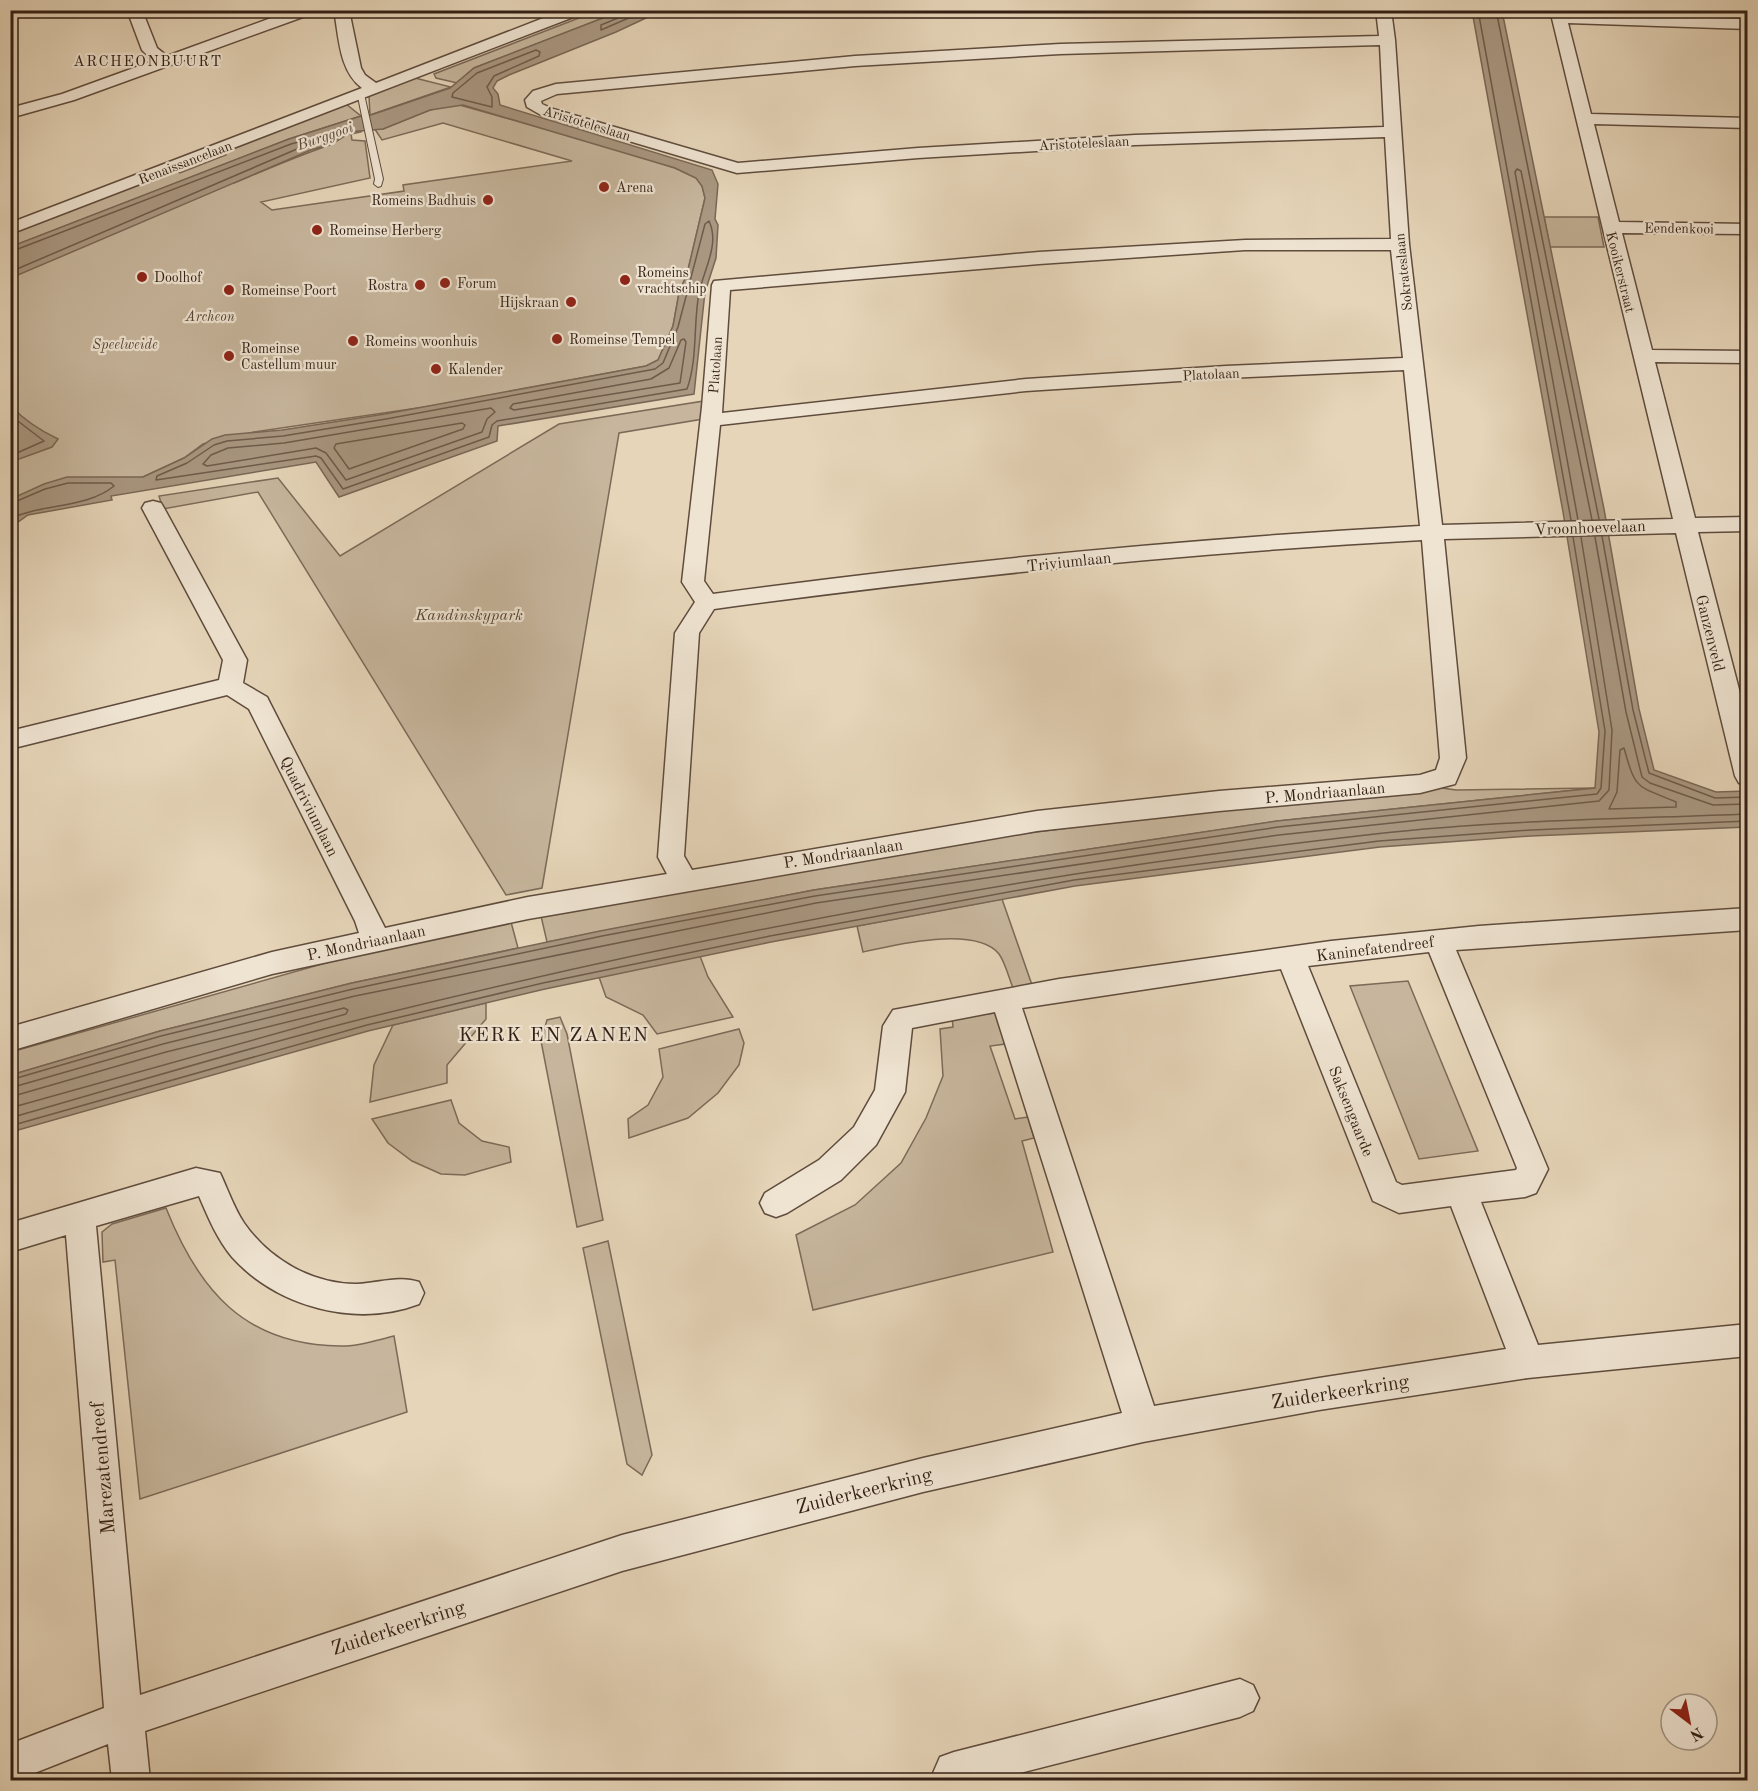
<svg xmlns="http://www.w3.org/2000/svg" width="1758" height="1791" viewBox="0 0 1758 1791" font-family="'Old Standard TT',serif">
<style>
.green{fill:#c7b69d;stroke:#7c6a58;stroke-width:1.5}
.water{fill:#a99781;stroke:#796755;stroke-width:1.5}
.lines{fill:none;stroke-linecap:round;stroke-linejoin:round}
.shore{stroke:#6e5b4a;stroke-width:1.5}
.service-casing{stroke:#5f4c3d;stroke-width:2}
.minor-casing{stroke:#5f4c3d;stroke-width:3}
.service{fill:#efe4d2;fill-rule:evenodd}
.minor{fill:#efe4d2;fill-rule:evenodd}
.poi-dot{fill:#8f2418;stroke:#efe4d2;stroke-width:2}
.labels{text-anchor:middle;stroke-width:4.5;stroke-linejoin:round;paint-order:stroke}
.far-street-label{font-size:14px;fill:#321f14;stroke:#efe4d2}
.far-poi-label{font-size:14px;fill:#321f14;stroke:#efe4d2;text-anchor:start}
.far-park-label{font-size:14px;font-style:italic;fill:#574536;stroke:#efe4d2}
.far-neighbourhood-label{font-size:15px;letter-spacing:1.5px;fill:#321f14;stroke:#efe4d2}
.far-water-label{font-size:15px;font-style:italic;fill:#5c493a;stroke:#efe4d2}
.street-label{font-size:16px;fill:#321f14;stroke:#efe4d2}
.park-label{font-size:16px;font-style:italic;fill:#574536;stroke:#efe4d2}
.quarter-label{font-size:20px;letter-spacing:1.5px;fill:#321f14;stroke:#efe4d2}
.near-street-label{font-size:20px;fill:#321f14;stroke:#efe4d2}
</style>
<rect width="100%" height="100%" fill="#e6d5b9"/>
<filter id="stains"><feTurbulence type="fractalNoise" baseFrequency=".00333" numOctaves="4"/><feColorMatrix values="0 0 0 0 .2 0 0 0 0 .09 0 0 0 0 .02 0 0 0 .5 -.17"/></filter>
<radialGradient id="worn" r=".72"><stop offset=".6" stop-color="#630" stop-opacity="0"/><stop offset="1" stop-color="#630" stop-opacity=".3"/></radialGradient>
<path class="green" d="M 597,11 L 621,11 L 474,68 L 457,83 L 436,78 L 434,74 Z
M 415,78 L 451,87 L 370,115 L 369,96 Z
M 346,104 L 361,116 L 289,139 L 11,247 L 11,233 L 176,170 L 180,173 L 226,155 L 224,152 Z
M 456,104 L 606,146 L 675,168 L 696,178 L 702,186 L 705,198 L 687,274 L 679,293 L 673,326 L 658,360 L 646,366 L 438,405 L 254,432 L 203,444 L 184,458 L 143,477 L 11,516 L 11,264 L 226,177 L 234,183 C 265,170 295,157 327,146 C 341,141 343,133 361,130 L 361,132 L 351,134 L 352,140 L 365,141 L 370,178 L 261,202 L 272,210 L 404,191 L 403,185 L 572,161 L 443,123 L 382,140 L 374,128 L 383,129 L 430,110 Z
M 1544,217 L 1598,217 L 1604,247 L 1550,247 Z
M 704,401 L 703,419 L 619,433 L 542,888 L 506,895 L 258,492 L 163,509 L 159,496 L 278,478 L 340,556 L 559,424 Z
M 1442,788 L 1456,790 L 1595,788 L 1278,821 L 814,890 L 547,942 L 541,916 L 996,837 L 1259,804 Z
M 1002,899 L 1032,985 L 1013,988 C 1009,978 1005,962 999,954 C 976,925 893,945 863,952 L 857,926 Z
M 511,922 L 518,948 L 352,983 L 160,1031 L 11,1075 L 11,1052 L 368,951 Z
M 700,956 L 708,977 L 733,1017 L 657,1034 L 643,1015 L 606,997 L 599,977 Z
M 1408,981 L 1478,1151 L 1419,1159 L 1350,986 Z
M 486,1003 L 486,1019 L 447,1065 L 447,1083 L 370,1102 L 374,1065 L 393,1025 Z
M 996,1013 L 1005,1044 L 990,1046 L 1015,1119 L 1028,1117 L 1034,1138 L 1022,1141 L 1053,1252 L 813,1310 L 796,1235 L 855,1205 L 901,1163 L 926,1118 L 943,1076 L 940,1029 L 953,1027 L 952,1017 Z
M 560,1017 L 567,1034 L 603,1220 L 577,1227 L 541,1041 L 547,1020 Z
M 739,1029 L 744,1043 L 739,1065 L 718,1093 L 688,1118 L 629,1138 L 628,1119 L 648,1105 L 663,1077 L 659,1049 Z
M 451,1100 L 459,1123 L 482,1141 L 509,1147 L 511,1162 L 465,1175 L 441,1174 L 412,1161 L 388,1143 L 372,1119 Z
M 166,1208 C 199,1291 245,1345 340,1346 C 357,1347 377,1340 394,1336 L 407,1412 L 140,1499 L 115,1260 L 103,1262 L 102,1232 L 112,1224 Z
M 608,1241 L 652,1455 L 642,1475 L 627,1464 L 583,1248 Z"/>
<path class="water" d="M 621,11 L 661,11 L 616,32 L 509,75 L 497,81 L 493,88 L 498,94 L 500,105 L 712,170 L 718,184 L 715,219 L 718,225 L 716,258 L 705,292 L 694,394 L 498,426 L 497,441 L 339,497 L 316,462 L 111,496 L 112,500 L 28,515 L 11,527 L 11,499 L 44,484 L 67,477 L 143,477 L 184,458 L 212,439 L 225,435 L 282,430 L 385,414 L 646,366 L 658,360 L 673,326 L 679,293 L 687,274 L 705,198 L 702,186 L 696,178 L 675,168 L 463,105 L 430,110 L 383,129 L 348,132 L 328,145 L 311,150 L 11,278 L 10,247 L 289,139 L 361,116 L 371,115 L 450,88 L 474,68 Z
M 1472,11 L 1502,11 L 1604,509 L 1639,709 L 1654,770 L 1716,792 L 1747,791 L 1747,827 L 1531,836 L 1380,847 L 1075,886 L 771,942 L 545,989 L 368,1031 L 11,1132 L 11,1075 L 160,1031 L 352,983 L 600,931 L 814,890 L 1277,821 L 1595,788 L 1599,732 L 1563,512 Z
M 11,406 C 24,420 39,430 58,439 L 52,447 L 11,462 Z"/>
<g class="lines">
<path class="shore" d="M 620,10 L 618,18 L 601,25 L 601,30 L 647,10
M 1478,10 L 1571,520
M 1496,10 L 1599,519
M 536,50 L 540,52 L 539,56 L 494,76 L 487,87 L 492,97 L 492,107 L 452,97 L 453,93 L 477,73 Z
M 709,221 C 720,244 704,269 699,293 C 693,325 698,358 687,389 L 497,421 L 492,425 L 489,437 L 343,489 L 321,458 L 316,456 L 156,480 L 157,476 L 187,463 L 214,445 L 227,441 L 283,436 L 386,419 L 655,369 L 663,363 L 678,327 L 705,224 Z
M 10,252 L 291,144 L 302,141 L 305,143 L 304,146 L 10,272
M 684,339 L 686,342 L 680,383 L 514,410 L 510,408 L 513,404 L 651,379 L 669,368 L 681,340 Z
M 491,408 L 495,412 L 487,419 L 482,432 L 346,480 L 326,453 L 316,448 L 207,466 L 203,464 L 211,455 L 228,448 L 284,443 Z
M 10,415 L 44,441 L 10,456
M 462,423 L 465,425 L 463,429 L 349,469 L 334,448 L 336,444 Z
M 10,504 L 45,489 L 68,483 L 111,483 L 114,486 C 86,509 42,503 10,519
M 1578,520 L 1515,172 L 1517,169 L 1521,171 L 1592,520
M 1602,536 L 1633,710 L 1649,773 L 1715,798 L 1748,797
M 1595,537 L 1626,712 L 1642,777 L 1650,783 L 1713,805 L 1748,804
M 1624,748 C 1636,791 1636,785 1676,802 L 1676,807 L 1609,809 L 1617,792 L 1620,750 Z
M 10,1080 L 161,1036 L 353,989 L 602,936 L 815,896 L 1278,827 L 1597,794 L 1601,788 L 1605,731 L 1573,537
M 10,1088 L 163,1044 L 355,996 L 816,903 L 1279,835 L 1599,801 L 1609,790 L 1612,730 L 1581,537
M 10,1097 L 166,1052 L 344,1008 L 348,1010 L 346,1014 L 10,1108
M 10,1118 C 130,1084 249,1047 370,1017 C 700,935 1037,872 1375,834 C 1498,820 1624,819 1748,814
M 10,1126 L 367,1025 L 543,983 L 770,936 L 1074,880 L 1379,841 L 1531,830 L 1748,821"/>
<g class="service-casing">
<path id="service" d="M 357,92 L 364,94 L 383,179 L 381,186 L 378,187 L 374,184 L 375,179 Z"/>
</g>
<g class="minor-casing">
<path id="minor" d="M 127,10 L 142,10 L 157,48 L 167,56 L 293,10 L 316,10 L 314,13 L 74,100 L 10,118 L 10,108 L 62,94 L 153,61 L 142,50 Z
M 334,10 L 349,10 L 361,68 L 365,75 L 376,83 L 564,10 L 586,10 L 584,13 L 10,234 L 10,223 L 362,88 C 339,71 339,37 334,10 Z
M 1376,10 L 1391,10 L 1395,40 L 1409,244 L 1442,525 L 1673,519 L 1550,10 L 1565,10 L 1565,14 L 1748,19 L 1748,29 L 1568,23 L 1591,114 L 1748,118 L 1748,128 L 1594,124 L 1619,222 L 1748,224 L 1748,234 L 1622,233 L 1652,350 L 1748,351 L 1748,363 L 1655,362 L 1695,518 L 1748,517 L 1748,531 L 1698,532 L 1748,724 L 1748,785 L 1739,783 L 1735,776 L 1676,533 L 1444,539 L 1466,758 L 1455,784 L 1420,793 L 1219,811 L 1037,831 L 528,919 L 272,974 L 10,1051 L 10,1027 L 272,952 L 359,933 L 355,921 L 249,709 L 227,695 L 10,749 L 10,731 L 219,680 L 223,660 L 142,508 L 145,503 L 153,501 L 161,503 L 164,508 L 247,660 L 243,683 L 267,697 L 270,703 L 385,928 L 528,897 L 667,874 L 658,857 L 675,633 L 695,602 L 682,582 L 702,407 L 712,285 L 714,281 L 1039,252 L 1245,240 L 1391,239 L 1385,137 L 1135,145 L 918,158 L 737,173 L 541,115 L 527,107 L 525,100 L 533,91 L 556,84 L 855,56 L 1060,44 L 1379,36 ZM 1380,45 L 1384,127 L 1135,135 L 918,148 L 738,163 L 553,109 L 542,104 L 541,101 L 557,94 L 855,66 L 1060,54 ZM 1245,250 L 1391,250 L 1403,358 L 1226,366 L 1026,379 L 722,413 L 730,290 L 1039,264 ZM 1404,370 L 1420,526 C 1184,539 948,562 713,594 L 704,581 L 720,425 L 1026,391 L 1226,378 ZM 1422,540 L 1440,758 L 1436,770 L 1420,775 L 1219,791 L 1037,811 L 692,870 L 684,856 L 699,633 L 714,609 C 949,577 1185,553 1422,540 Z
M 1748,908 L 1748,930 L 1456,950 L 1548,1169 L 1536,1193 L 1525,1197 L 1481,1202 L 1538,1345 L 1748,1324 L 1748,1356 L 1528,1378 L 1319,1410 L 1143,1442 L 923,1492 L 622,1571 L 145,1731 L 150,1780 L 112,1780 L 108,1744 L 17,1780 L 10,1780 L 10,1744 L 104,1708 L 66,1235 L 10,1252 L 10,1223 L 196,1168 L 220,1173 C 228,1190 234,1208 244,1223 C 269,1259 312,1284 356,1284 C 378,1283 400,1275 419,1282 L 424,1293 L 419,1304 C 356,1328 277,1307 232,1257 C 217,1239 208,1217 199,1196 L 96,1226 L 140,1695 L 622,1535 L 923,1458 L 1122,1413 L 995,1012 L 912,1028 L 905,1092 L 876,1145 L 841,1180 L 787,1213 L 776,1217 L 765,1213 L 760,1203 L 765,1193 L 819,1160 L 854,1127 L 875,1090 L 883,1026 L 893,1010 L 1059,979 L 1331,941 L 1479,926 ZM 1429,952 L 1517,1168 L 1516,1170 L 1402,1185 L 1396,1182 L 1308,966 ZM 1281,969 L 1373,1201 L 1399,1213 L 1451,1206 L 1506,1349 L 1319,1378 L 1154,1406 L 1022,1008 Z
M 1240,1679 L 1253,1685 L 1259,1698 L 1253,1711 L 1240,1717 L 992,1780 L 930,1780 L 940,1757 L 954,1752 Z"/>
</g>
<use href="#service" class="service"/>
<use href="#minor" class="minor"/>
</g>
<g class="poi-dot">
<circle cx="604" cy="187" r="6"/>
<circle cx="488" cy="200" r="6"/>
<circle cx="317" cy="230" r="6"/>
<circle cx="142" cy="277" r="6"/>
<circle cx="625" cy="280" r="6"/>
<circle cx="445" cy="283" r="6"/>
<circle cx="420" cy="285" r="6"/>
<circle cx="229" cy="290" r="6"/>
<circle cx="571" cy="302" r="6"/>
<circle cx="557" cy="339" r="6"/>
<circle cx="353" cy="341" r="6"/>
<circle cx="229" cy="356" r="6"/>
<circle cx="436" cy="369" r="6"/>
</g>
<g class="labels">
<g class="far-street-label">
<text transform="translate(587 123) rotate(17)" y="5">Aristoteleslaan</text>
<text transform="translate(1084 143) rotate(-3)" y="5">Aristoteleslaan</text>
<text transform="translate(185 162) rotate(-21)" y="5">Renaissancelaan</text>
<text transform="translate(1679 228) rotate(1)" y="5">Eendenkooi</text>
<text transform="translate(1403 272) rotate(-96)" y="5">Sokrateslaan</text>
<text transform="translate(1621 272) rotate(76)" y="5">Kooikerstraat</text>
<text transform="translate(715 365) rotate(-86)" y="5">Platolaan</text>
<text transform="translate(1211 374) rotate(-3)" y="5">Platolaan</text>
</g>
<g class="far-poi-label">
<text x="616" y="192">Arena</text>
<text x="476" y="205" text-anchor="end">Romeins Badhuis</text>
<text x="329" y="235">Romeinse Herberg</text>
<text x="637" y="277">Romeins<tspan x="637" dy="16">vrachtschip</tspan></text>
<text x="154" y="282">Doolhof</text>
<text x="457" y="288">Forum</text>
<text x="408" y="290" text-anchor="end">Rostra</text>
<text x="241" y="295">Romeinse Poort</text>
<text x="559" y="307" text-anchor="end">Hijskraan</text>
<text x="569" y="344">Romeinse Tempel</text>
<text x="365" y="346">Romeins woonhuis</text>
<text x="241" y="353">Romeinse<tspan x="241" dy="16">Castellum muur</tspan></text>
<text x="448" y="374">Kalender</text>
</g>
<g class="far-park-label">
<text x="210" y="321">Archeon</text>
<text x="125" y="349">Speelweide</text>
</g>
<g class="far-neighbourhood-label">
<text x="148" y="66">ARCHEONBUURT</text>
</g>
<g class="far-water-label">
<text transform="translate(325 136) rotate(-19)" y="5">Burggooi</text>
</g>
<g class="street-label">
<text transform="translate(1590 527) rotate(-2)" y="6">Vroonhoevelaan</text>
<text transform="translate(1069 561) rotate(-6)" y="6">Triviumlaan</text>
<text transform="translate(1711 633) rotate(76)" y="6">Ganzenveld</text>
<text transform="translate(1325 792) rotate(-5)" y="6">P. Mondriaanlaan</text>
<text transform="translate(310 806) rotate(63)" y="6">Quadriviumlaan</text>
<text transform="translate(843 853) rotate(-9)" y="6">P. Mondriaanlaan</text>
<text transform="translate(366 942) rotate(-12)" y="6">P. Mondriaanlaan</text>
<text transform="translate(1375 948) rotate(-7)" y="6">Kaninefatendreef</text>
<text transform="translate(1352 1111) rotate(68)" y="6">Saksengaarde</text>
</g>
<g class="park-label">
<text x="469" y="620">Kandinskypark</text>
</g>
<g class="quarter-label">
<text x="554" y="1041">KERK EN ZANEN</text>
</g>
<g class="near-street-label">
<text transform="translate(1340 1391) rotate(-9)" y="7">Zuiderkeerkring</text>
<text transform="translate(102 1468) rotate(-95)" y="7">Marezatendreef</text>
<text transform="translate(864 1490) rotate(-14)" y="7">Zuiderkeerkring</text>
<text transform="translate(398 1627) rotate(-18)" y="7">Zuiderkeerkring</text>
</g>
</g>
<rect width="1758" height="1791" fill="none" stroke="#e6d5b9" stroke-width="36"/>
<rect x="12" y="12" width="1734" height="1767" fill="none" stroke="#321f14" stroke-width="3"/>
<rect x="18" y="18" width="1722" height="1755" fill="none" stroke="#321f14" stroke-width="1.5"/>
<g transform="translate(1689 1722) rotate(148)"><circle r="28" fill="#efe4d2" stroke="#a39586" stroke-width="1.5"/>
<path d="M0-4.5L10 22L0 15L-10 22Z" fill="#8f2418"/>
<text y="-9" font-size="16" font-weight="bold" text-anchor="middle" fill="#321f14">N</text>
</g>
<rect width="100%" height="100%" filter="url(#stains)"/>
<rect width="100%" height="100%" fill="url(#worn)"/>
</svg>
